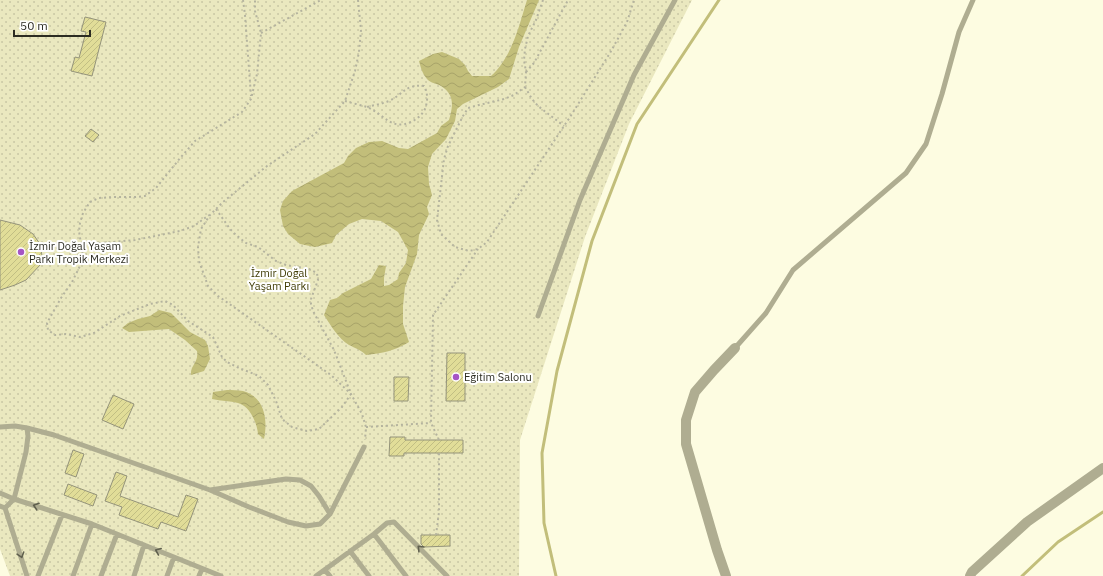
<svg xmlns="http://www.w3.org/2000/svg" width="1103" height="576" viewBox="0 0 1103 576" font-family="'IBM Plex Sans',sans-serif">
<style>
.grass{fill:url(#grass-dots)}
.water{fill:url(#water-waves)}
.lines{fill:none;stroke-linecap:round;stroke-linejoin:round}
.stream{stroke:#c2be7a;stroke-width:3}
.building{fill:url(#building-hatch);stroke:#94937a}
.path{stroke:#b4b39e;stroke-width:2;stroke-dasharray:2 3;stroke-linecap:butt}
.lane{stroke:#afad91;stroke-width:5}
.street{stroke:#afad91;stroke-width:10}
.oneway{stroke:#60604e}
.poi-dot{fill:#a555c5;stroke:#fff;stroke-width:1.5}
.labels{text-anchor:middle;stroke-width:4;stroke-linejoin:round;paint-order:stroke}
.poi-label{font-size:11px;fill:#2c2c22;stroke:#fff;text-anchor:start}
.park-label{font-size:11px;fill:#403c05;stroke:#fff}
</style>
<defs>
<pattern id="grass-dots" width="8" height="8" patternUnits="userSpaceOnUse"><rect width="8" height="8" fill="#eae8bf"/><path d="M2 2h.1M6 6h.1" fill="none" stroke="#c9c7a4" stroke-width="1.8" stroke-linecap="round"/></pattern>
<pattern id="water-waves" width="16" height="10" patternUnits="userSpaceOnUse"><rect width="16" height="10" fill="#c2be7a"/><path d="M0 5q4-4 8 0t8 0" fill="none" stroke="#a7a369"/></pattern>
<pattern id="building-hatch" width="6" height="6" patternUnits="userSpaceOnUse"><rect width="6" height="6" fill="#e1dd98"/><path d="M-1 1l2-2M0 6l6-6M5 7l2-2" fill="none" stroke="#c1be83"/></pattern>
</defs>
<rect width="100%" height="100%" fill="#fdfce1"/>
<path class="grass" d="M 0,0 L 692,0 L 629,124 L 585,237 L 520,440 L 519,576 L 10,576 L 0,549 Z"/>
<path class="water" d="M 527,0 L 539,0 L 519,47 L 509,79 L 498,87 L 463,104 L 457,109 L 455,121 L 446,139 L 432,154 L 428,167 L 429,184 L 432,195 L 427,207 L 429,214 L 419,235 L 417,254 L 405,287 L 403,306 L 403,324 L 409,342 C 395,351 382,353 366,355 C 361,350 355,348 349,345 C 338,338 331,326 324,315 L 330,300 L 337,298 L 343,293 L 371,279 L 379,265 L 386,266 L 384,278 L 384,286 L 389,285 L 398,279 L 399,273 L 406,263 L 408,250 L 398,232 L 381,221 L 362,219 L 349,224 L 336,235 L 332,243 L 315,247 L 300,244 L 288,234 L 283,226 L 280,210 L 283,201 L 292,191 L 344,163 L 348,156 L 356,148 L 369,142 L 382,141 L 399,148 L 408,149 L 437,133 L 441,126 L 449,120 C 453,106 455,95 441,86 C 436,83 430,83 427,79 C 422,73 421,68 419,61 L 433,54 L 442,52 L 459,59 L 465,65 L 468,71 L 472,76 L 491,76 C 512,57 519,26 527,0 Z
M 159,310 L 171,313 L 190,332 L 205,340 L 208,346 L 210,359 L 204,371 L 191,375 C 190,365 199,363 197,351 L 185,340 L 169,329 L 129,332 L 122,328 L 128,323 L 138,319 L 150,316 Z
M 227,390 C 232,390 238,390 243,391 C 265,397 268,420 264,439 L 258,434 C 257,423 250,406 238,403 C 230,401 221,401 212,399 L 213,392 Z"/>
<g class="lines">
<path class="stream" d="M 556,576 L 544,523 L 542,453 L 557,371 L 592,241 L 637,124 L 719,0
M 1022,576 L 1058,542 L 1103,512"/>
</g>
<path class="building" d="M 85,17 L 106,22 L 92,76 L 71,71 L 75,57 L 79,58 L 86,32 L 81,31 Z
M 91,129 L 99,135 L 93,142 L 85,136 Z
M 0,220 L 20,225 L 33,234 L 40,244 L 42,256 L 41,264 L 26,280 L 15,285 L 0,290 Z
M 447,353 L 465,353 L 465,401 L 446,401 Z
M 394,377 L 409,377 L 408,401 L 394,401 Z
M 113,395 L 134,404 L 123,429 L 102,420 Z
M 390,437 L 405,437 L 405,440 L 463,440 L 463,453 L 404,453 L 404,456 L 389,456 Z
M 73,450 L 84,454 L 76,477 L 65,473 Z
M 116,472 L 127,476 L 120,496 L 178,517 L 186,495 L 198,499 L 186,531 L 161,522 L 158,529 L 119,515 L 122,507 L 105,501 Z
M 68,484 L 97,495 L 93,506 L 64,495 Z
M 421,535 L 450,535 L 450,546 L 424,547 L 421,544 Z"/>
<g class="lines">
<path class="path" d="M 243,0 L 245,15 L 251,96
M 358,0 L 361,30 L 359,52 L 355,71 L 345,101 L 315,134 L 267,166 L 223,202 L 210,215 L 201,229 L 198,247 L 199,261 L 208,286 L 218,296 L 331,375 L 351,394 L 362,414 L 366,427 L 365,440
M 543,0 L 536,20 L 528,36 L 525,49 L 524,60 L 526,72 L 525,87 L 514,95 L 504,99 L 479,105 L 468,108 L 463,116 L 448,146 L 444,159 L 437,220 L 441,234 L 455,247 L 469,251 L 478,249 L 487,242 L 570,117 L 610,53 L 627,22 L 634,0
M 261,33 L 321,0
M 526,72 L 534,63 L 568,0
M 525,87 L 532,99 L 538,106 L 564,126
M 345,101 C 352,103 360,105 367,107 C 384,114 391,131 411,122 C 417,119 422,115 425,109 C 428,100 428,94 424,86 C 405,84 404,94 389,101 C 382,104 374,105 367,107
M 216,209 L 230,229 L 236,235 L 246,243 L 258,247 L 276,261 L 286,265 L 309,269 L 317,273 L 318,280 L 311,299 L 311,304 L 313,311 L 334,350 L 351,394 L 342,407 L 319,429 L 307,431 L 292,427 L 282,419 L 276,401 L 268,385 L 259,376 L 239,368 L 227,362 L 222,357 L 213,337 L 188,321 L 173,305 L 165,301 L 150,304 L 120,316 L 94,333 L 80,337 L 66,334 L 55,335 L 48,330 L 47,323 L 61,298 L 72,282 L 79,268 L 83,257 L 79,231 L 80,223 L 83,213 L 90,202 L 99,198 L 113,197 L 136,197 L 145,196 L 156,188 L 181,157 L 195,141 L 242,112 L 251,99 L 257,74 L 261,33 L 255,11 L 255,0
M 41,249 L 81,247 L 85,242 L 101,243 L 135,240 L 180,231 L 194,226 L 209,215
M 366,427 L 431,423
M 439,440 L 431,423 L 433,315 L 478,249
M 436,535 L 439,512 L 439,453"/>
<path class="lane" d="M 538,316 L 580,200 L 634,75 L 675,0
M 735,348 L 766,313 L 793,270 L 906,173 L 926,144 L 942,94 L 959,32 L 973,0
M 0,427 L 15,426 L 27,428 L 54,435 L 210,490 L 249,507 L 288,522 L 306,526 L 320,524 L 330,514 L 364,447
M 210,490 L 286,479 L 300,480 L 311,486 L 319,496 L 330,514
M 0,493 L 14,499 L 92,524 L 221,576
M 0,506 L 5,508 L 27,576
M 5,508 L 14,499 L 26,452 L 28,436 L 27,428
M 374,534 L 406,576
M 350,551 L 369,576
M 325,570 L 330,576
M 38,576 L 62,515
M 73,576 L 92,524
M 101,576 L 117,534
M 134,576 L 144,545
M 167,576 L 174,557
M 199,576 L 202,569
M 316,576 L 374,534 L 387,523 L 394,522 L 447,576"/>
<path class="street" d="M 726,576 L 717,550 L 686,444 L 686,420 L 695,392 L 714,370 L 735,348
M 970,576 L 972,572 L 1027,522 L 1103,468"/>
</g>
<defs><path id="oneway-chevron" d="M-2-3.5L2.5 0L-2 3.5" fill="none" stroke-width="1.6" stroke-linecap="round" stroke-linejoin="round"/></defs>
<g class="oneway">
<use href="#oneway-chevron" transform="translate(36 506) rotate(-162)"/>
<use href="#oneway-chevron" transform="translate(420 548) rotate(-135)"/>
<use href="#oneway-chevron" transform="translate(158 551) rotate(-158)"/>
<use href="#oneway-chevron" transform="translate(21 555) rotate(72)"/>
</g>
<g class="poi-dot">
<circle cx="21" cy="252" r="4"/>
<circle cx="456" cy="377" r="4"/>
</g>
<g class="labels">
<g class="poi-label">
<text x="29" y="250">İzmir Doğal Yaşam<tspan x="29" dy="13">Parkı Tropik Merkezi</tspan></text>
<text x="464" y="381">Eğitim Salonu</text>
</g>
<g class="park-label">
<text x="279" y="277">İzmir Doğal<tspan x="279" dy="13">Yaşam Parkı</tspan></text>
</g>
</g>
<path d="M14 30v6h76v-6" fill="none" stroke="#2c2c22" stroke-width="2"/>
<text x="20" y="30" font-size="12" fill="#2c2c22" stroke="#ffffff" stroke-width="3" paint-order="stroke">50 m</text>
</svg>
